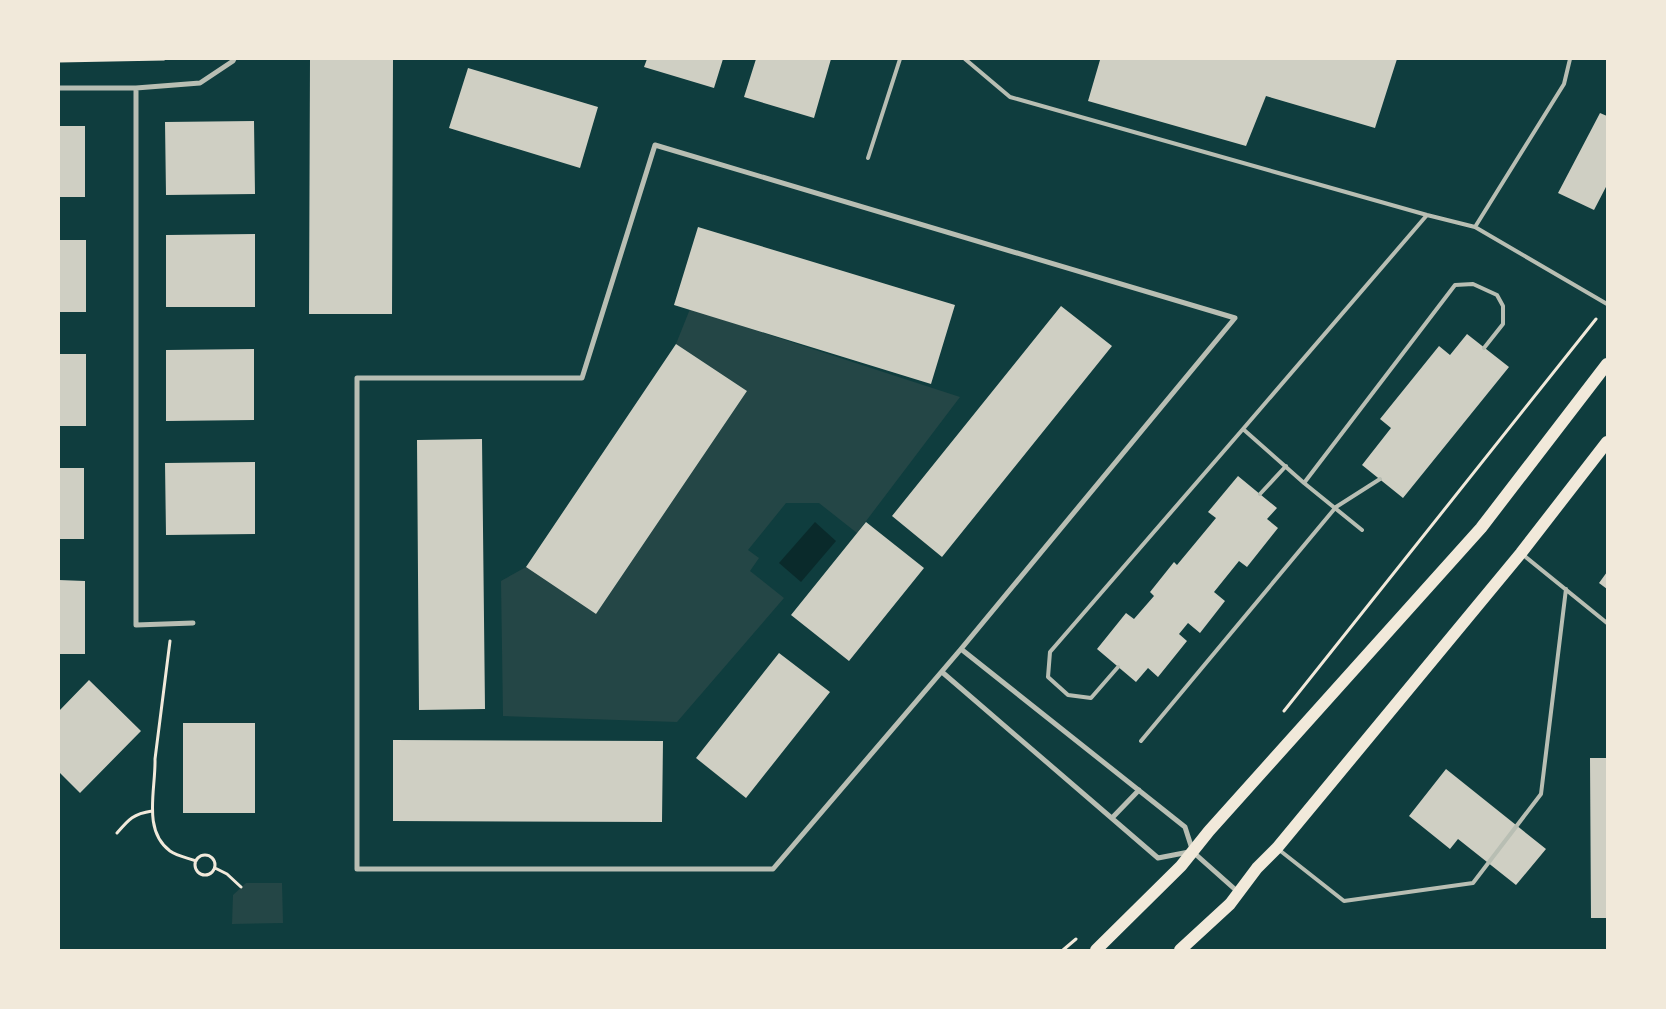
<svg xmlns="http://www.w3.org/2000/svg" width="1666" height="1009" viewBox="0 0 1666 1009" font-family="'DejaVu Sans',sans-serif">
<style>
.green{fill:#244646}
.water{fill:#0a2a2b}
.building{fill:#cfcfc3}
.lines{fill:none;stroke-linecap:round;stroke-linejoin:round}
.path{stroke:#f1e9da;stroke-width:3}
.service{stroke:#b8beb3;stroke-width:4}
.minor{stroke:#b8beb3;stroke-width:5}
.primary{stroke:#f1e9da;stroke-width:12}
</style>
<rect width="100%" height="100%" fill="#0f3d3e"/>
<path class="green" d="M 690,309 L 960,397 L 857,533 L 819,503 L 786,503 L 748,550 L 759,558 L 750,571 L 784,598 L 677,722 L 503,716 L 501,581 L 526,567 L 596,614 L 747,391 L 676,344 Z
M 246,883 L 282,883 L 283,923 L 232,924 L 233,895 Z"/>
<path class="water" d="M 815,522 L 836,541 L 801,582 L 779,563 Z"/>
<path class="building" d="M 310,59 L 393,59 L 392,314 L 309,314 Z
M 647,59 L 723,59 L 714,88 L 644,67 Z
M 756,59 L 831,59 L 814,118 L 744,97 Z
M 1096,59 L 1397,59 L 1375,128 L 1266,96 L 1246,146 L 1088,101 L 1100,60 Z
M 468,68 L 598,107 L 580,168 L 449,128 Z
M 1600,113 L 1607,116 L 1607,185 L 1594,210 L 1558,193 Z
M 254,121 L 255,194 L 166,195 L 165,122 Z
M 59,126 L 85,126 L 85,197 L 59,197 Z
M 698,227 L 955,305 L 931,384 L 674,305 Z
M 255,234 L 255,307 L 166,307 L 166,235 Z
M 59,240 L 86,240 L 86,312 L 59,312 Z
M 1061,306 L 1112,346 L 942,557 L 892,516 Z
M 1467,334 L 1509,367 L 1403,498 L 1362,465 L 1391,428 L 1380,419 L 1439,346 L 1450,355 Z
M 676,344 L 747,391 L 596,614 L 526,567 Z
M 254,349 L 254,420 L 166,421 L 166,350 Z
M 59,354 L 86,354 L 86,426 L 59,426 Z
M 482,439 L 485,709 L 419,710 L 417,440 Z
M 255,462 L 255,534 L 166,535 L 165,463 Z
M 59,468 L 84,468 L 84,539 L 59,539 Z
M 1238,476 L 1277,508 L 1267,519 L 1278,528 L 1247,567 L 1239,561 L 1214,592 L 1225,601 L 1200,633 L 1188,623 L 1179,634 L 1187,641 L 1158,677 L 1148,668 L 1136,682 L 1097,649 L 1126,613 L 1134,619 L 1154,596 L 1150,592 L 1174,562 L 1177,565 L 1216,518 L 1208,512 Z
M 866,522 L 924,568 L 849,661 L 791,615 Z
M 1607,572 L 1607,589 L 1599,583 Z
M 59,580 L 85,581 L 85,654 L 59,654 Z
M 779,653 L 830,692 L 746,798 L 696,758 Z
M 89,680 L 141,731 L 80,793 L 59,772 L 59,711 Z
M 183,723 L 255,723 L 255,813 L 183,813 Z
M 393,740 L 663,741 L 662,822 L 393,821 Z
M 1590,758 L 1607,758 L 1607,918 L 1591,918 Z
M 1446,769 L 1546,849 L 1516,885 L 1458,839 L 1450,849 L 1409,816 Z"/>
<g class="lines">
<path class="path" d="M 59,61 L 164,59
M 170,641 L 155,759 C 156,789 142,830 170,851 C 177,856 188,858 196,861
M 1284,711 L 1596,319
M 117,833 C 129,819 133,814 152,811
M195 865a10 10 0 1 1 20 0a10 10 0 1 1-20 0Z
M 215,868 L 227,874 L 241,887
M 1063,950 L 1076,939"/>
<path class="service" d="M 965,59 L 1010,97 L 1427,215 L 1475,227
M 1570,59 L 1564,84 L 1475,227 L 1607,304
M 868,158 L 900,59
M 1304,483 L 1455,285 L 1473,284 L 1497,295 L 1503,306 L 1503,324 L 1484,348
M 1260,494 L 1286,466
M 1362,530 L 1304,483 L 1243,429 L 1427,215
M 1522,554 L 1607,623
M 1118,667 L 1091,698 L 1068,695 L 1048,677 L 1050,652 L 1243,429
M 1141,741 L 1336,507 L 1380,479
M 1278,849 L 1344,901 L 1473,883 L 1541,794 L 1566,589"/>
<path class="minor" d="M 59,88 L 136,88 L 200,83 L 233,61 L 234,59
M 136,88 L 136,625 L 193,623
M 655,145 L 1235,318 L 961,649 L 773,869 L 357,869 L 357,378 L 582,378 Z
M 961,649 L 1185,827 L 1193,852 L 1238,892
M 942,672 L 1158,858 L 1189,852
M 1112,818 L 1139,790"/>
<path class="primary" d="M 1096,950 L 1181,866 L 1209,831 L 1481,528 L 1607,364
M 1180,950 L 1230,904 L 1257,868 L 1277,848 L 1521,553 L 1607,442"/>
</g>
<rect width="1666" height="1009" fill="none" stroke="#f1e9da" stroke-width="120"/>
</svg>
